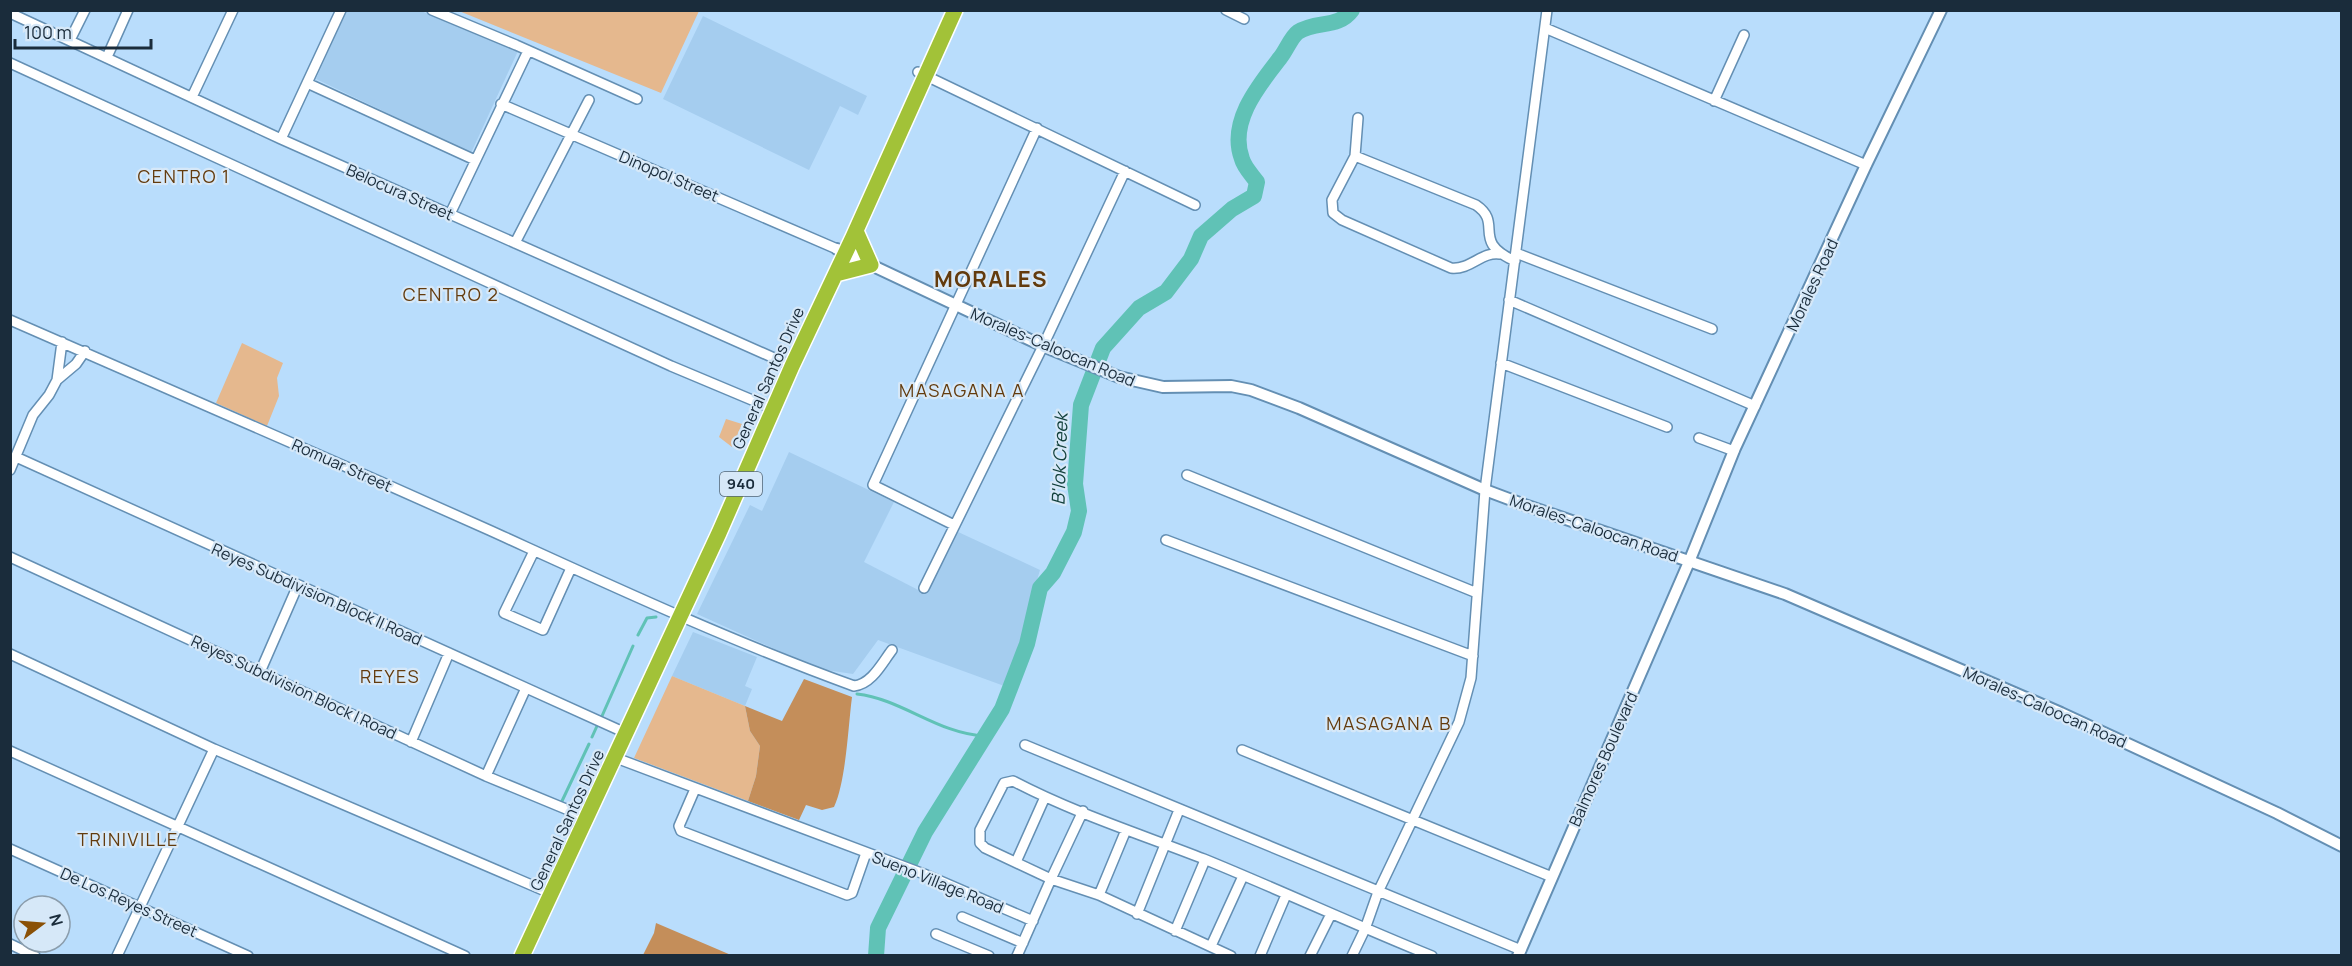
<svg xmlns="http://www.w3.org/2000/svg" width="2352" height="966" viewBox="0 0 2352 966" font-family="Manrope,sans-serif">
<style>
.built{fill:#a5cdef}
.green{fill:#e5b88e}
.forest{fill:#c48e5a}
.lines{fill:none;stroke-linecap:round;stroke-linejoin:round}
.stream{stroke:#60c2b6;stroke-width:3}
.river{stroke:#60c2b6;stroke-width:16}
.minor-casing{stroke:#648fb3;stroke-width:12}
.tertiary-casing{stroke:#648fb3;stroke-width:14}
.trunk-casing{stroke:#fff;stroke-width:18}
.minor{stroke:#fff;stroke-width:9}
.tertiary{stroke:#fff;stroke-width:10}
.trunk{stroke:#a2c238;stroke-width:15}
.labels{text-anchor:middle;stroke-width:4.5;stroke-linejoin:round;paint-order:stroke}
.shield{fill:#d6e8f8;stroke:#526474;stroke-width:1.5}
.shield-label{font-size:15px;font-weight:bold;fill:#1a2c3b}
.street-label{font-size:16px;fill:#1a2c3b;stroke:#d6e8f8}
.neighbourhood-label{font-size:18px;letter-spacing:1.5px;fill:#633b0d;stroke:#d6e8f8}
.water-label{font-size:18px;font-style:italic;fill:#13413c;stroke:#d6e8f8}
.district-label{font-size:22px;font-weight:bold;letter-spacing:1.5px;fill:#633b0d;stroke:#d6e8f8}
</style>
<rect width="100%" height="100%" fill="#b9ddfc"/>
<path class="built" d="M 346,11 L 421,11 L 518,51 L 471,153 L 316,79 Z
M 703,16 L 867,96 L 858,115 L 840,106 L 809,170 L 663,99 Z
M 789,452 L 894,502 L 864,562 L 926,594 L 956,531 L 1040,570 L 1026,618 L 1026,639 L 1007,687 L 878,640 L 853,674 L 819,669 L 697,614 L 750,505 L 762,511 Z
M 693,632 L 757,657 L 745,686 L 752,689 L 745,706 L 672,676 Z"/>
<path class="green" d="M 459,11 L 699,11 L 661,93 Z
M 242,343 L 283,363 L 277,378 L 279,396 L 267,426 L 216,403 Z
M 726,419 L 742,424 L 732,447 L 719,437 Z
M 672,676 L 745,706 L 750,731 L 760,746 L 756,776 L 748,801 L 634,758 Z"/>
<path class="forest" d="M 804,679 L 852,697 C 848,728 846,781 834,807 L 822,810 L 806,805 L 799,820 L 748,801 L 756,776 L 760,746 L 750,731 L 745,706 L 782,721 Z
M 656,923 L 731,955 L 643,955 L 654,933 Z"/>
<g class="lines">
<path class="stream" d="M 638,635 L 647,618 L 656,617
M 857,694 C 902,699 938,734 985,736
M 602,716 L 633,646
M 592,737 L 597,726
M 562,801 L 589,744"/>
<path class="river" d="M 876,956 L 878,928 L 925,832 L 1002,709 L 1027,644 L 1040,588 L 1053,573 L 1074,532 L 1079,511 L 1075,484 L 1081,405 L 1103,348 L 1139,308 L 1166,292 L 1191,259 L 1201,236 L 1232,209 L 1254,196 L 1257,182 C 1252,175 1244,167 1242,159 C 1228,122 1259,85 1280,58 C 1286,51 1291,37 1298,32 C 1317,20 1338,29 1352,10"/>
<g class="minor-casing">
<path id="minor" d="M 432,10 L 516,45 L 637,99
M 1226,10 L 1244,19
M 10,13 L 281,139 L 792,366
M 1545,28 L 1866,165
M 70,40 L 85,10
M 107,57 L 128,10
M 10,63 L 671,366 L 764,405
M 918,72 L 1195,205
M 307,83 L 475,160
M 192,97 L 233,10
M 1714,101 L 1744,35
M 501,104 L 837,249
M 1358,118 L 1355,156 L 1332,200 L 1333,213 L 1342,220 L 1451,268 C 1471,270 1482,251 1500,254
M 281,139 L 341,10
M 1355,156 L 1476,205 C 1504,224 1470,241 1515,261
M 450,214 L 528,51
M 515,243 L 589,100
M 1516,253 L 1712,329
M 1509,300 L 1755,406
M 10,320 C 171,389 330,459 489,530 C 610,585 730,641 854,686 C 872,684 882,663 892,650
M 1501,363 L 1667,427
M 57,380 L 76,364 L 85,351
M 1699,438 L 1734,451
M 16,457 L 619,730
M 10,470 L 33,415 L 49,395 L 57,380 L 62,342
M 1187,475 L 1477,593
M 954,525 L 873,485 L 1037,128
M 1166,540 L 1473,656
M 534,551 L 504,613 L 543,630 L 571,568
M 10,557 L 486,776 L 578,814
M 924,588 L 1043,346 L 1125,171
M 10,654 L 214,749 L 543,890
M 260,672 L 298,585
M 411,742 L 449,653
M 1025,745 L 1521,950
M 1242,750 L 1552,877
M 10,751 L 465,956
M 616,758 L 924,874 L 1033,921
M 486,776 L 526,688
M 695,789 L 679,826 L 681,831 L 847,895 L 852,893 L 866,853
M 1083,811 L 1051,879 L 985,848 L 980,843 L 980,830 L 1004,783 L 1013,781 C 1074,813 1140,834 1204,859 C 1280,890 1355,925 1432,956
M 10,849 L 248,956
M 1016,862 L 1045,797
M 1099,895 L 1126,830
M 1137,914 L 1179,810
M 962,917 L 1023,943
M 1175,931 L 1205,860
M 936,934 L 989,956
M 10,944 L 35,956
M 1211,946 L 1243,876
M 117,956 L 214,749
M 1017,956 L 1051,879 L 1099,895 L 1231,956
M 1260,956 L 1286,895
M 1310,956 L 1331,914
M 1352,956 L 1365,929 L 1378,892 L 1459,722 L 1471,678 L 1485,490 L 1547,10"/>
</g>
<g class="tertiary-casing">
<path id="tertiary" d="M 837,249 L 1043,346 L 1119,377 L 1163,387 L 1231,386 L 1251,390 L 1299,408 L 1485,490 L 1525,505 L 1785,594 L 2061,713 L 2277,813 L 2342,846
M 1518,956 L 1689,562 L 1735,448 L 1866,165 L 1941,10"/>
</g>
<g class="trunk-casing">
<path id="trunk" d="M 836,274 L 871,265 L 856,231
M 522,956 L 719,533 L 792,366 L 853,237 L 955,10"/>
</g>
<use href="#minor" class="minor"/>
<use href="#tertiary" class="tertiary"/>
<use href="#trunk" class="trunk"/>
</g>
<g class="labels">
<rect class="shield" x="720" y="472" width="42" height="24" rx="4.5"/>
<g class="shield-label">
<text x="741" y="489">940</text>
</g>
<g class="street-label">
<text transform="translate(669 176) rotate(23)" y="6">Dinopol Street</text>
<text transform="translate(400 192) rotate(24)" y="6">Belocura Street</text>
<text transform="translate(1812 285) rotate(-65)" y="6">Morales Road</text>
<text transform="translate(1053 347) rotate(23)" y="6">Morales-Caloocan Road</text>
<text transform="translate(768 378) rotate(-66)" y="6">General Santos Drive</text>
<text transform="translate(342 465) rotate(24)" y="6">Romuar Street</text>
<text transform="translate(1594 528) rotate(19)" y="6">Morales-Caloocan Road</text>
<text transform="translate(317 594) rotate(24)" y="6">Reyes Subdivision Block II Road</text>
<text transform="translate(294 687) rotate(25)" y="6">Reyes Subdivision Block I Road</text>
<text transform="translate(2045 707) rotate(24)" y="6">Morales-Caloocan Road</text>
<text transform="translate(1603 759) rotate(-66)" y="6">Balmores Boulevard</text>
<text transform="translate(567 820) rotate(-65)" y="6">General Santos Drive</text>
<text transform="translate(938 882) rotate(22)" y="6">Sueno Village Road</text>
<text transform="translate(129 902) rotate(24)" y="6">De Los Reyes Street</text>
</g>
<g class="neighbourhood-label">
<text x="184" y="183">CENTRO 1</text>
<text x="451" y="301">CENTRO 2</text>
<text x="962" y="397">MASAGANA A</text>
<text x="390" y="683">REYES</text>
<text x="1389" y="730">MASAGANA B</text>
<text x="128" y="846">TRINIVILLE</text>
</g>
<g class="water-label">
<text transform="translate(1060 459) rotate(-88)" y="6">B'lok Creek</text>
</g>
<g class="district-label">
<text x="991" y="287">MORALES</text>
</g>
</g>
<rect width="2352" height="966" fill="none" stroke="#1a2c3b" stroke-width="24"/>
<g transform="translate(42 924) rotate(74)"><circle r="28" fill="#d6e8f8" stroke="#8b9dac" stroke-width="1.5"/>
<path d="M0-4.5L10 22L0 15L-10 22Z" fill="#8a5107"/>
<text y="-9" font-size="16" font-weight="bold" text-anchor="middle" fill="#1a2c3b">N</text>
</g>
<path d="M15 39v9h136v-9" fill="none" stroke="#1a2c3b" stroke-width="3"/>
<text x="24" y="39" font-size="18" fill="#1a2c3b" stroke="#d6e8f8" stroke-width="4.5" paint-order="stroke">100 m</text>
</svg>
